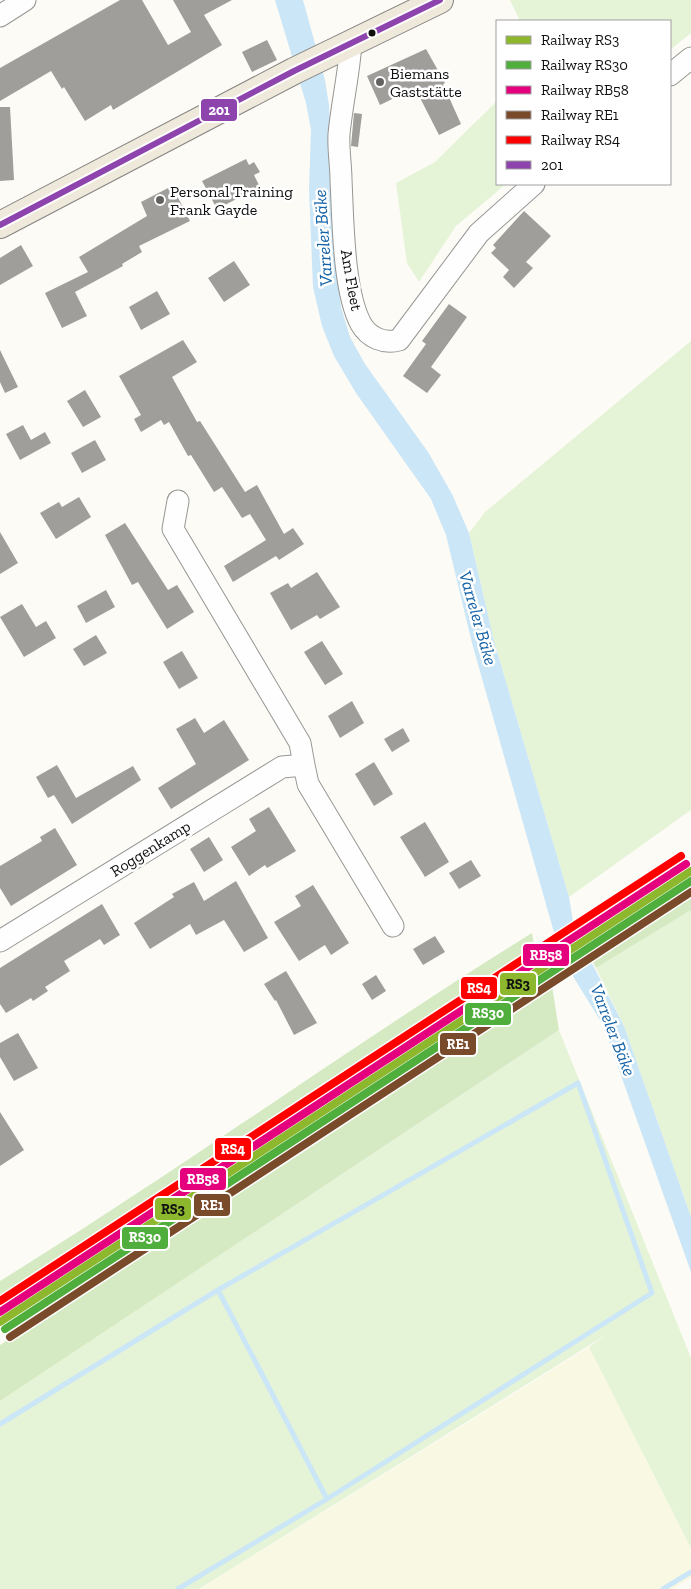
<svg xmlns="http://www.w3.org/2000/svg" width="691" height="1589" viewBox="0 0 691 1589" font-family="'Zilla Slab',serif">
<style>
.farmland{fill:#f9f8e2}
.green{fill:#e5f3d6}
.forest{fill:#d5eac3}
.water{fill:#cbe6f7}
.pier{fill:#fcfbf6}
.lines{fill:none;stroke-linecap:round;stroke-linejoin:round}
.stream{stroke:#cbe6f7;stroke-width:5}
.building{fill:#a09e9b}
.minor-casing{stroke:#969694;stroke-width:23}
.major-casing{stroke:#848381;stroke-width:28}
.minor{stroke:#fffefe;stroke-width:21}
.major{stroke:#eee9da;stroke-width:26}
.bus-1-casing{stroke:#fff;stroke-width:10}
.bus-1{stroke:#8e44ad;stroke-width:6}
.rail-1-casing{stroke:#fff;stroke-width:11}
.rail-2-casing{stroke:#fff;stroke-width:11}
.rail-3-casing{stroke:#fff;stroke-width:11}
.rail-4-casing{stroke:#fff;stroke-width:11}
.rail-5-casing{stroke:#fff;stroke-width:11}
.rail-1{stroke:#8db82d;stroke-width:8}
.rail-2{stroke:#50ae3d;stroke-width:8}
.rail-3{stroke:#e5007d;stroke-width:8}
.rail-4{stroke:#7a4b2a;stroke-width:8}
.rail-5{stroke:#f00;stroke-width:8}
.bus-dot{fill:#101010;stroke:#fff;stroke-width:2}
.poi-dot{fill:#636260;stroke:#fff;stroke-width:2}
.labels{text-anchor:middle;stroke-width:5;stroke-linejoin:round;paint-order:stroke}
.poi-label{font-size:16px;fill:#101010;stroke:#fff;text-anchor:start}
.street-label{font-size:16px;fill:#101010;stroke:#fff}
.water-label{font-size:18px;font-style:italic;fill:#1462a7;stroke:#fff}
.line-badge{stroke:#fff;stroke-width:2}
.badge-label{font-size:14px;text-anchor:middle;font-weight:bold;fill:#fff}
.pale-badge-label{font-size:14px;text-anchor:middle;font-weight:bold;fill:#111}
</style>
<rect width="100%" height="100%" fill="#fcfbf6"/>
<path class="farmland" d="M 589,1347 L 691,1548 L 691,1578 L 673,1589 L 200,1589 Z"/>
<path class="green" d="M 510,0 L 691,0 L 691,33 L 670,50 L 670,21 L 520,21 Z
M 497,101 L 497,184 L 506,184 L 456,226 L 419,282 L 407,263 L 396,183 L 435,162 Z
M 691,341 L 691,810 L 569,897 L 494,641 L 469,533 L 485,512 Z
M 691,910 L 691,1217 L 624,1026 L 596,968 Z
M 559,1030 L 691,1358 L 691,1548 L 589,1347 L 609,1333 L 199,1589 L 0,1589 L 0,1401 Z"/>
<path class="forest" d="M 691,881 L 691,910 L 596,968 L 586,949 Z
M 532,933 L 535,951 L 0,1299 L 0,1281 C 180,1170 352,1045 532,933 Z
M 552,986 L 559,1030 L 0,1401 L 0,1345 Z"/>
<path class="water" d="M 275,0 L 303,0 L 325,80 L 329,105 L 336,261 L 341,307 L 350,337 L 365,364 L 428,452 L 452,494 L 469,533 L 494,641 L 569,897 L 574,928 L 624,1026 L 691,1217 L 691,1272 L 603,1025 L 566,965 L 553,929 L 472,643 L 446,535 L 431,499 L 356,393 L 334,356 L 322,326 L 313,287 L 309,190 L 311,130 L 306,103 Z"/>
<path class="pier" d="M 577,928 L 586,944 L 562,960 L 555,942 Z"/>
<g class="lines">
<path class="stream" d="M 218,1290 L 327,1499
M 0,1424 L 218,1290 L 578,1083 L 652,1293 L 327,1499 L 178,1589
M 663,1589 L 691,1572"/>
</g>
<path class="building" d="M 120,0 L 142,0 L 168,45 L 191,32 L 173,0 L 232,0 L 204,15 L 222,45 L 113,110 L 111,105 L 85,121 L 64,87 L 62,89 L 51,71 L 0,101 L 0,68 Z
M 267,40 L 277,60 L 252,72 L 242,52 Z
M 426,49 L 445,83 L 443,84 L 461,124 L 439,135 L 415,88 L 380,105 L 367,76 Z
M 0,107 L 10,107 L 14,180 L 0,181 Z
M 354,113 L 362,114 L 358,147 L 351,146 Z
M 246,159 L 249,165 L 254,162 L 260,172 L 254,175 L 260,187 L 217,209 L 202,181 Z
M 172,186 L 190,221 L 139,246 L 142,252 L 122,264 L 123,266 L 75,292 L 87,316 L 62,328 L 45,293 L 88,272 L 79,257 L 147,216 L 141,202 Z
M 524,211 L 551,236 L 526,262 L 533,268 L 514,288 L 503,277 L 509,270 L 491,253 L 496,248 L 493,245 Z
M 21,245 L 33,266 L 0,285 L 0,258 Z
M 234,261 L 250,285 L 224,302 L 208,278 Z
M 157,291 L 170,314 L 141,330 L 129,307 Z
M 449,304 L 467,317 L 431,367 L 441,375 L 427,393 L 403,376 L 426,344 L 422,341 Z
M 183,340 L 197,362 L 172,377 L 197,422 L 200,421 L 245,492 L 257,485 L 284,534 L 293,528 L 304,544 L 279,560 L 276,556 L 233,582 L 224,566 L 266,540 L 250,514 L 242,518 L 222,487 L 214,492 L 191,455 L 188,456 L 169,422 L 164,425 L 161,420 L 141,432 L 134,419 L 141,415 L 119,376 Z
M 0,350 L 18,387 L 5,393 L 0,382 Z
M 85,390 L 101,417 L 83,427 L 67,401 Z
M 23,425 L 31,440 L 45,432 L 51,443 L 20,460 L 6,434 Z
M 95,440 L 106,460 L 82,473 L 71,453 Z
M 79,497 L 91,517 L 56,539 L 40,513 L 59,502 L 62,507 Z
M 125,523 L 168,590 L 177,585 L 194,612 L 167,629 L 138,582 L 132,585 L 105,535 Z
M 0,532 L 18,563 L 0,574 Z
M 317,572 L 340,607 L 320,619 L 317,615 L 291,630 L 270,593 L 288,583 L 291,588 Z
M 106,590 L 115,607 L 86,623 L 77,606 Z
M 22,604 L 36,627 L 46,621 L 56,638 L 24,657 L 0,617 Z
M 96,635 L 107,653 L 84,666 L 73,649 Z
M 322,641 L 343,674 L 325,685 L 304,652 Z
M 182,651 L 198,678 L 179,689 L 163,662 Z
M 352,701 L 364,723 L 340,738 L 328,716 Z
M 195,718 L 204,733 L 224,720 L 249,760 L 171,809 L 158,788 L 196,764 L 176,729 Z
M 403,728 L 410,741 L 392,752 L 384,739 Z
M 374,762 L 393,794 L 374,806 L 355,774 Z
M 57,765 L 76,798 L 133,766 L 141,780 L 72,824 L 54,795 L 48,798 L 36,777 Z
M 269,807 L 296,851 L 267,868 L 265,865 L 249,876 L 231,847 L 256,831 L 249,819 Z
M 425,822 L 449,862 L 425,877 L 400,837 Z
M 55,828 L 77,865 L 11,906 L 0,888 L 0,866 L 42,841 L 40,837 Z
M 209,837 L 223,860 L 204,872 L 190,849 Z
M 471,860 L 481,876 L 459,889 L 449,873 Z
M 236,881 L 268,938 L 244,952 L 224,920 L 196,935 L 190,924 L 150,949 L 134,923 L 174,897 L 172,894 L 194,882 L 204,901 Z
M 313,885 L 349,943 L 331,955 L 325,945 L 299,961 L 274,922 L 301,906 L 295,896 Z
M 102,904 L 120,935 L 104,945 L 100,939 L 64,961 L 70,971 L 45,987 L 48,991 L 33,1001 L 31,998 L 6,1013 L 0,1004 L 0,968 Z
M 435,936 L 445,952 L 423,965 L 413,949 Z
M 286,971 L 317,1023 L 294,1035 L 276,1000 L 275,1001 L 264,984 Z
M 376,975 L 386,991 L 372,1000 L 362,984 Z
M 18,1033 L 38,1068 L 14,1081 L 0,1057 L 0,1043 Z
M 0,1112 L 24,1150 L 0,1166 Z"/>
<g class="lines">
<g class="minor-casing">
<path id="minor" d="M 0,16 L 25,0
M 351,43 C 349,74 342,103 339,134 C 338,149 341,165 341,180 C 343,218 343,291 361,324 C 369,338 384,344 399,340 L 479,233 L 534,184
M 670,75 L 691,58
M 304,765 L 308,784 L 393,926
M 0,941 L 282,767 L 304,765 L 300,743 L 173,529 L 178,501"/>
</g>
<g class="major-casing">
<path id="major" d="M 0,225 L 294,71 L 440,0"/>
</g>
<use href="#minor" class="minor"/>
<use href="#major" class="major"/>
<g class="bus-1-casing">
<path id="bus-1" d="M 0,225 L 294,71 L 440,0"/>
</g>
<use href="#bus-1" class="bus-1"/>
<g class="rail-1-casing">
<path id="rail-1" d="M 0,1322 L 691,871"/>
</g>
<g class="rail-2-casing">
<path id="rail-2" d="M 5,1329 L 691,881"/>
</g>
<g class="rail-3-casing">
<path id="rail-3" d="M 0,1312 L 686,864"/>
</g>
<g class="rail-4-casing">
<path id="rail-4" d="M 10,1337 L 691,892"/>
</g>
<g class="rail-5-casing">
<path id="rail-5" d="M 0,1301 L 681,856"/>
</g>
<use href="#rail-1" class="rail-1"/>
<use href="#rail-2" class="rail-2"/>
<use href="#rail-3" class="rail-3"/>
<use href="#rail-4" class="rail-4"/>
<use href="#rail-5" class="rail-5"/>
</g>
<circle class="bus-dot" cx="372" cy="33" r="4.5"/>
<g class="poi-dot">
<circle cx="380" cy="82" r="5"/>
<circle cx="160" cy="200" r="5"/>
</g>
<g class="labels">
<g class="poi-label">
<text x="390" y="79">Biemans<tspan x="390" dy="18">Gaststätte</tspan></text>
<text x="170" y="197">Personal Training<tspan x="170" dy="18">Frank Gayde</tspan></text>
</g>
<g class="street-label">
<text transform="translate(352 280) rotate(80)" y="6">Am Fleet</text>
<text transform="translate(150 848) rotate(-32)" y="6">Roggenkamp</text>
</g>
<g class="water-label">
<text transform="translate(323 238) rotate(-94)" y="6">Varreler Bäke</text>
<text transform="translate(478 618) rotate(74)" y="6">Varreler Bäke</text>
<text transform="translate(613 1030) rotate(69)" y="6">Varreler Bäke</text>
</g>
</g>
<g class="line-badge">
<rect x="200" y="98" width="38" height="24" rx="5" fill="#8e44ad"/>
<rect x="522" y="943" width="48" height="24" rx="5" fill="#e5007d"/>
<rect x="499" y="972" width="38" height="24" rx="5" fill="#8db82d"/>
<rect x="460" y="976" width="38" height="24" rx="5" fill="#f00"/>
<rect x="464" y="1002" width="48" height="24" rx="5" fill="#50ae3d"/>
<rect x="439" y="1032" width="38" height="24" rx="5" fill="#7a4b2a"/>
<rect x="214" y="1137" width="38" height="24" rx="5" fill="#f00"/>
<rect x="179" y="1167" width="48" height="24" rx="5" fill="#e5007d"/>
<rect x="193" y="1193" width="38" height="24" rx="5" fill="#7a4b2a"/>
<rect x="154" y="1197" width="38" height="24" rx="5" fill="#8db82d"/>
<rect x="121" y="1226" width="48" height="24" rx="5" fill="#50ae3d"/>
</g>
<g class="badge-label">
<text x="219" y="115">201</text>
<text x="546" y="960">RB58</text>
<text x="479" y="993">RS4</text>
<text x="488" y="1018">RS30</text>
<text x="458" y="1049">RE1</text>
<text x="233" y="1154">RS4</text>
<text x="203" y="1184">RB58</text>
<text x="212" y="1210">RE1</text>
<text x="145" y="1242">RS30</text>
</g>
<g class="pale-badge-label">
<text x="518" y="989">RS3</text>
<text x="173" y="1214">RS3</text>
</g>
<rect x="496" y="20" width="175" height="165" fill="#ffffff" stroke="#9f9f9f"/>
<rect x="506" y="36" width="25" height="8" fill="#8db82d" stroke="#9f9f9f"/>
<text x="541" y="45" font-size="15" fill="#101010">Railway RS3</text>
<rect x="506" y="61" width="25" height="8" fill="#50ae3d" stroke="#9f9f9f"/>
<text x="541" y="70" font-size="15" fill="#101010">Railway RS30</text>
<rect x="506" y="86" width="25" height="8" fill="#e5007d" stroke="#9f9f9f"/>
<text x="541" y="95" font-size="15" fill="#101010">Railway RB58</text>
<rect x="506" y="111" width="25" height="8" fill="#7a4b2a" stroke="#9f9f9f"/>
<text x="541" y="120" font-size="15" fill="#101010">Railway RE1</text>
<rect x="506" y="136" width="25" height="8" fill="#ff0000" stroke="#9f9f9f"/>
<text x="541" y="145" font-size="15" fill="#101010">Railway RS4</text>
<rect x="506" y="161" width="25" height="8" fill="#8e44ad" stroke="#9f9f9f"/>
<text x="541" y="170" font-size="15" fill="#101010">201</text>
</svg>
